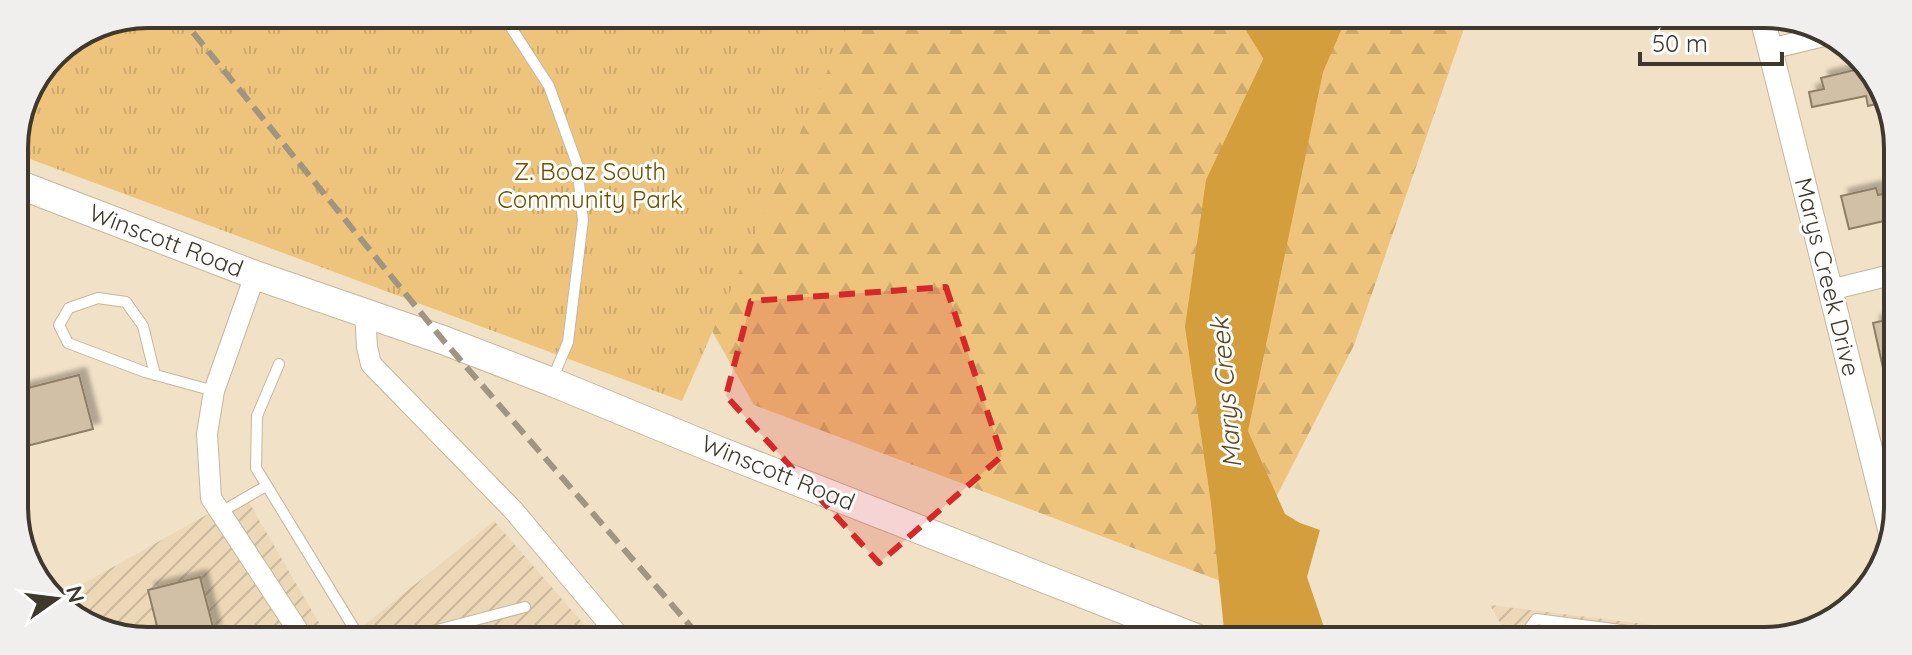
<svg xmlns="http://www.w3.org/2000/svg" width="1912" height="655" viewBox="0 0 1912 655" font-family="Quicksand,sans-serif">
<style>
.industrial{fill:url(#industrial-furrows)}
.forest{fill:url(#forest-firs)}
.park{fill:url(#park-tufts)}
.water{fill:#d39e3b}
.lines{fill:none;stroke-linecap:round;stroke-linejoin:round}
.river{stroke:#d39e3b;stroke-width:34}
.building{fill:#d1c0a6;stroke:#8d7e65;stroke-width:2;filter:url(#shadow)}
.service-casing{stroke:#c6b69c;stroke-width:12}
.minor-casing{stroke:#c6b69c;stroke-width:22}
.tertiary-casing{stroke:#c6b69c;stroke-width:26}
.secondary-casing{stroke:#c6b69c;stroke-width:30}
.service{stroke:#fff;stroke-width:10}
.minor{stroke:#fff;stroke-width:20}
.tertiary{stroke:#fff;stroke-width:24}
.secondary{stroke:#fff;stroke-width:28}
.rail{stroke:#a09581;stroke-width:6;stroke-dasharray:16 8;stroke-linecap:butt}
.marked{fill:#d62828;fill-opacity:0.2;stroke:#d62828;stroke-width:6;stroke-dasharray:16 10;stroke-linejoin:round}
.labels{text-anchor:middle;stroke-width:6;stroke-linejoin:round;paint-order:stroke}
.park-label{font-size:24px;fill:#734f00;stroke:#fff}
.street-label{font-size:24px;fill:#3e382d;stroke:#fff}
.water-label{font-size:26px;font-style:italic;fill:#5f4821;stroke:#fff}
.rim{fill:none;stroke:#3e382d;stroke-width:4}
</style>
<defs>
<pattern id="industrial-furrows" width="10" height="10" patternUnits="userSpaceOnUse" patternTransform="scale(2)"><rect width="10" height="10" fill="#ecd7b6"/><path d="M-1 1l2-2M0 10L10 0M9 11l2-2" fill="none" stroke="#cbb99d"/></pattern>
<pattern id="forest-firs" width="22" height="20" patternUnits="userSpaceOnUse" patternTransform="scale(2)"><rect width="22" height="20" fill="#eec47d"/><path d="M5 1l3.5 6h-7zM16 11l3.5 6h-7z" fill="#cda96c"/></pattern>
<pattern id="park-tufts" width="24" height="20" patternUnits="userSpaceOnUse" patternTransform="scale(2)"><rect width="24" height="20" fill="#eec47d"/><path d="M3 7l-1-3M5 7V3M7 7l1-3M15 17l-1-3M17 17v-4M19 17l1-3" fill="none" stroke="#cda96c"/></pattern>
<filter id="shadow"><feDropShadow dx="7" dy="-7" stdDeviation="2" flood-color="#0004"/></filter>
</defs>
<rect width="100%" height="100%" fill="#f1e1c6"/>
<path class="industrial" d="M 244,494 L 326,635 L 105,634 L 54,600 Z
M 494,521 L 594,636 L 352,635 Z
M 1490,605 L 1774,640 L 1510,640 Z"/>
<path class="forest" d="M 848,17 L 1467,20 L 1354,345 L 1231,585 L 754,405 L 712,331 Z"/>
<path class="park" d="M 148,14 L 851,17 L 682,401 L 14,153 L 14,139 L 28,89 L 59,48 Z"/>
<path class="water" d="M 1282,19 L 1346,19 L 1323,72 L 1248,431 L 1285,514 L 1300,523 L 1320,530 L 1307,577 L 1328,639 L 1225,639 L 1211,503 L 1185,327 L 1206,180 Z"/>
<g class="lines">
<path class="river" d="M 1259,19 L 1289,68"/>
</g>
<path class="building" d="M 1863,58 L 1884,102 L 1868,106 L 1866,96 L 1812,107 L 1809,92 L 1824,89 L 1821,78 L 1859,69 L 1857,60 Z
M 1876,188 L 1878,195 L 1896,191 L 1896,213 L 1883,216 L 1884,221 L 1849,229 L 1841,196 Z
M 1894,318 L 1893,386 L 1887,386 L 1873,323 Z
M 79,375 L 93,429 L 19,448 L 16,436 L 16,391 Z
M 200,577 L 214,631 L 202,634 L 159,634 L 148,590 Z"/>
<g class="lines">
<g class="service-casing">
<path id="service" d="M 503,15 L 549,86 L 577,164 L 583,220 L 568,342 L 552,380
M 279,364 L 257,416 L 256,468 L 358,635
M 155,375 L 143,326 L 126,302 L 98,298 L 69,308 L 59,325 L 68,343 L 145,372 L 214,391
M 221,512 L 266,486
M 418,635 L 525,607
M 1521,640 L 1536,619 L 1698,640"/>
</g>
<g class="minor-casing">
<path id="minor" d="M 1770,49 L 1828,35
M 255,275 L 214,391 L 207,434 L 211,498 L 301,635
M 1830,290 L 1895,274
M 365,312 L 367,347 L 371,364 L 514,511 L 619,636"/>
</g>
<g class="tertiary-casing">
<path id="tertiary" d="M 1763,21 L 1891,533"/>
</g>
<g class="secondary-casing">
<path id="secondary" d="M 15,183 L 255,275 L 443,340 L 552,382 L 717,450 L 1196,638"/>
</g>
<use href="#service" class="service"/>
<use href="#minor" class="minor"/>
<use href="#tertiary" class="tertiary"/>
<use href="#secondary" class="secondary"/>
<path class="rail" d="M 178,14 L 443,340 L 699,636"/>
</g>
<path class="marked" d="M 946,287 L 1002,456 L 879,563 L 726,396 L 751,301 Z"/>
<g class="labels">
<g class="park-label">
<text x="590" y="180">Z. Boaz South<tspan x="590" dy="28">Community Park</tspan></text>
</g>
<g class="street-label">
<text transform="translate(166 241) rotate(21)" y="8">Winscott Road</text>
<text transform="translate(1827 277) rotate(76)" y="8">Marys Creek Drive</text>
<text transform="translate(778 473) rotate(22)" y="8">Winscott Road</text>
</g>
<g class="water-label">
<text transform="translate(1226 393) rotate(-95)" y="9">Marys Creek</text>
</g>
</g>
<path d="M0 0H1912V655H0ZM148 28H1764A120 120 0 0 1 1884 148V507A120 120 0 0 1 1764 627H148A120 120 0 0 1 28 507V148A120 120 0 0 1 148 28Z" fill="#f0efee" fill-rule="evenodd"/>
<path class="rim" d="M148 28H1764A120 120 0 0 1 1884 148V507A120 120 0 0 1 1764 627H148A120 120 0 0 1 28 507V148A120 120 0 0 1 148 28Z"/>
<g transform="translate(56 599) rotate(76)" stroke="#ffffff" stroke-width="6" paint-order="stroke">
<path d="M0-6L14 30L0 20L-14 30Z" fill="#3e382d"/>
<text y="-12" font-size="22" font-weight="bold" text-anchor="middle" fill="#3e382d">N</text>
</g>
<path d="M1640 52v12h142v-12" fill="none" stroke="#3e382d" stroke-width="4"/>
<text x="1652" y="52" font-size="24" fill="#3e382d" stroke="#ffffff" stroke-width="6" paint-order="stroke">50 m</text>
</svg>
